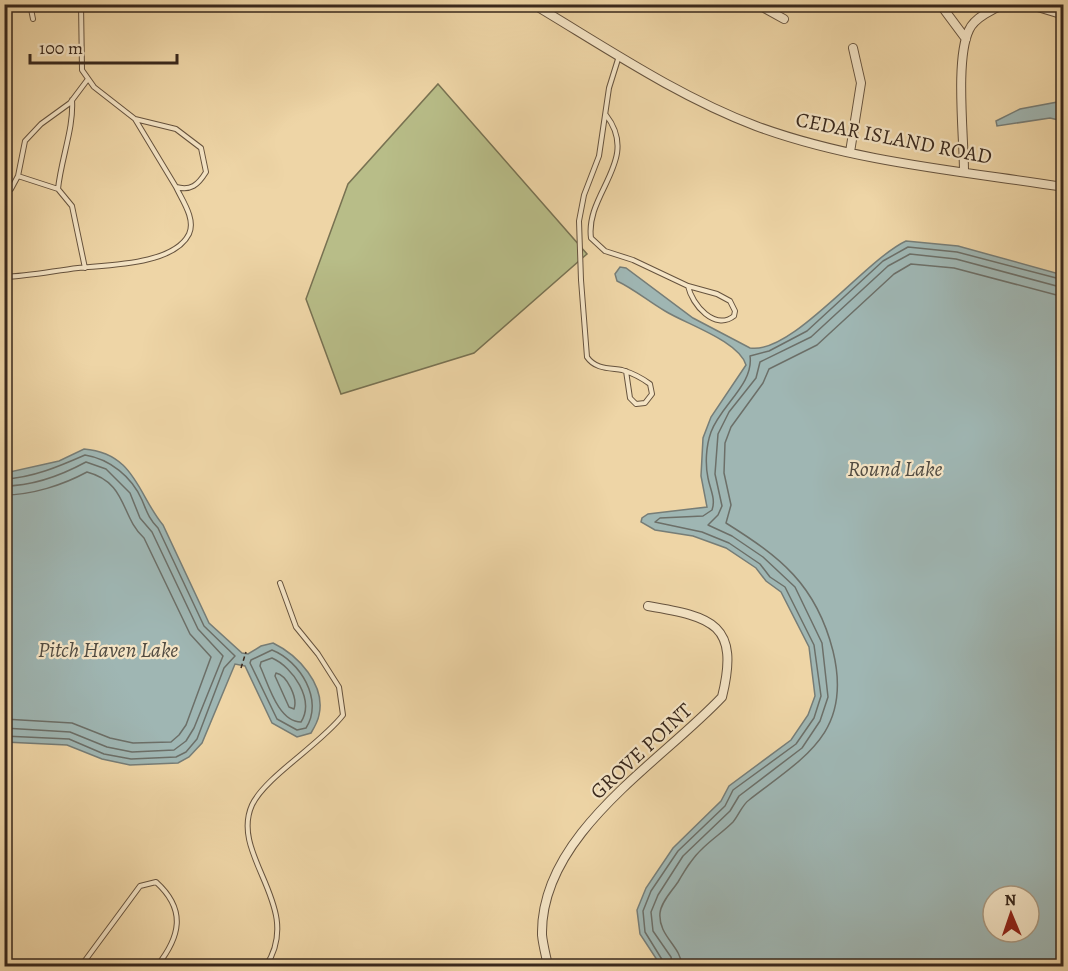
<svg xmlns="http://www.w3.org/2000/svg" width="1068" height="971" viewBox="0 0 1068 971" font-family="Alegreya,serif">
<style>
.green{fill:#b8bd88;stroke:#787252;stroke-width:1.5}
.water{fill:#9fb6b3;stroke:#767d77;stroke-width:1.5;fill-rule:evenodd}
.lines{fill:none;stroke-linecap:round;stroke-linejoin:round}
.shore{stroke:#6c6f68;stroke-width:1.5}
.lane-casing{stroke:#66533e;stroke-width:6}
.street-casing{stroke:#66533e;stroke-width:10}
.path{stroke:#39281c;stroke-width:1.5;stroke-dasharray:4.5 3;stroke-linecap:butt}
.lane{stroke:#f4e4c5;stroke-width:4}
.street{stroke:#f4e4c5;stroke-width:8}
.labels{text-anchor:middle;stroke-width:4.5;stroke-linejoin:round;paint-order:stroke}
.street-label{font-size:21px;fill:#39281c;stroke:#f4e4c5}
.water-label{font-size:22px;font-style:italic;fill:#524c42;stroke:#f4e4c5}
</style>
<rect width="100%" height="100%" fill="#eed5a6"/>
<filter id="stains"><feTurbulence type="fractalNoise" baseFrequency=".00333" numOctaves="4"/><feColorMatrix values="0 0 0 0 .2 0 0 0 0 .09 0 0 0 0 .02 0 0 0 .5 -.17"/></filter>
<radialGradient id="worn" r=".72"><stop offset=".6" stop-color="#630" stop-opacity="0"/><stop offset="1" stop-color="#630" stop-opacity=".3"/></radialGradient>
<path class="green" d="M 438,84 L 587,254 L 474,353 L 341,394 L 306,299 L 348,184 Z"/>
<path class="water" d="M 1063,101 L 1063,121 L 1050,118 L 997,126 L 996,121 L 1020,109 Z
M 906,241 L 958,246 L 1063,275 L 1063,966 L 661,966 L 640,934 L 637,910 L 646,888 L 673,848 L 721,801 L 729,786 L 791,740 L 808,715 L 815,696 L 809,647 L 781,592 L 766,581 L 756,568 L 726,548 L 693,536 L 655,530 L 641,522 L 642,518 L 648,514 L 707,507 L 701,476 L 703,438 L 711,417 L 746,365 C 739,341 686,324 665,311 C 648,301 634,289 617,281 L 615,274 L 620,267 L 626,268 L 693,318 L 750,348 C 792,355 865,260 906,241 ZM 993,896 L 1029,896 L 1029,932 L 993,932 Z
M 84,449 C 135,453 138,495 163,525 L 209,623 L 242,653 L 248,654 L 261,646 L 273,643 C 298,655 326,685 319,715 C 318,721 314,728 311,733 L 297,737 L 272,723 L 245,666 L 235,664 L 202,743 L 189,757 L 178,763 L 130,765 L 102,759 L 67,745 L 5,742 L 5,473 L 59,461 Z"/>
<g class="lines">
<path class="shore" d="M 4,479 C 32,478 60,466 85,455 C 110,459 132,477 142,500 C 147,512 149,519 158,528 L 204,626 L 235,656 L 224,668 L 197,739 L 186,752 L 176,757 L 131,759 L 104,754 L 69,739 L 4,736
M 4,486 C 32,486 62,475 86,462 L 106,469 L 130,493 L 140,518 L 152,532 L 198,629 L 223,656 L 194,728 L 186,741 L 174,750 L 132,752 L 107,747 L 70,732 L 4,728
M 4,495 C 32,495 63,485 87,472 C 128,483 120,516 144,538 L 190,634 L 211,657 L 186,725 L 179,735 L 171,742 L 133,743 L 110,738 L 72,723 L 4,719
M 272,650 C 300,661 324,700 306,728 L 297,730 L 277,719 L 250,663 L 251,660 Z
M 272,658 C 293,667 315,700 301,722 C 278,722 268,683 260,666 L 261,662 Z
M 276,673 C 287,675 298,698 294,709 L 289,707 L 275,676 Z
M 666,966 L 645,932 L 643,911 L 651,891 L 678,851 L 725,806 L 733,790 L 796,744 L 814,718 L 821,696 L 814,645 L 785,587 L 770,577 L 760,564 L 729,543 L 702,532 L 655,522 L 660,518 L 703,516 L 712,510 C 716,499 710,489 708,478 C 705,464 706,446 711,432 C 721,405 754,384 750,356 L 769,351 L 807,331 L 883,261 L 908,247 L 957,252 L 1064,280
M 673,966 L 671,957 L 653,931 L 651,912 L 658,895 L 683,856 L 730,811 L 739,796 L 802,748 L 820,721 L 828,697 L 822,643 L 795,587 L 763,557 L 732,536 L 708,525 L 718,515 L 722,506 L 715,474 L 718,434 L 729,412 L 756,378 L 760,362 L 811,337 L 888,266 L 910,254 L 956,259 L 1064,288
M 682,966 C 681,946 658,936 660,913 C 661,902 672,891 678,882 C 685,870 692,858 702,849 C 712,839 723,832 733,822 C 739,815 742,805 749,800 C 804,757 853,733 833,651 C 816,584 780,557 726,523 L 731,505 L 724,473 L 725,443 L 731,427 L 763,383 L 769,369 L 817,345 L 894,274 L 911,264 L 954,268 L 1064,297"/>
<g class="lane-casing">
<path id="lane" d="M 30,4 L 33,19
M 81,4 L 82,70 L 94,87 L 135,119 L 176,129 L 201,148 L 206,172 C 198,185 191,191 176,187 L 135,119
M 619,56 L 609,88 L 599,156 L 584,195 L 579,221 L 581,280 L 587,357 C 595,369 609,368 622,370 C 632,373 642,378 650,384 L 652,394 L 645,403 L 636,404 L 630,398 L 626,371
M 606,115 C 641,160 585,193 591,238 L 605,251 L 633,260 L 688,286 L 717,294 L 730,301 L 735,311 L 734,316 C 715,331 692,305 688,286
M 18,176 L 58,189 L 72,206 L 85,268
M 58,189 C 61,159 74,128 72,100
M 4,191 L 11,189 L 18,176 L 25,141 L 41,124 L 70,103 L 88,79
M 4,277 C 29,276 53,271 78,268 C 106,265 174,265 189,234 C 196,219 182,200 176,187
M 81,966 L 140,886 L 156,882 C 187,910 180,937 157,966
M 266,966 C 305,906 229,856 252,805 C 265,777 321,744 343,715 L 339,687 L 318,654 L 296,627 L 280,583"/>
</g>
<g class="street-casing">
<path id="street" d="M 533,4 C 605,47 677,96 756,126 C 854,162 961,171 1064,187
M 757,4 L 784,19
M 940,4 L 966,39
M 1028,4 L 1064,15
M 850,152 L 861,83 L 853,48
M 964,172 C 964,137 955,59 969,30 C 974,18 994,8 1006,4
M 548,966 C 546,956 543,945 542,935 C 540,834 660,763 722,697 C 740,624 713,617 648,606"/>
</g>
<path class="path" d="M 241,668 L 246,652"/>
<use href="#lane" class="lane"/>
<use href="#street" class="street"/>
</g>
<g class="labels">
<g class="street-label">
<text transform="translate(894 138) rotate(11)" y="7">CEDAR ISLAND ROAD</text>
<text transform="translate(641 751) rotate(-43)" y="7">GROVE POINT</text>
</g>
<g class="water-label">
<text x="895" y="476">Round Lake</text>
<text x="108" y="657">Pitch Haven Lake</text>
</g>
</g>
<rect width="1068" height="971" fill="none" stroke="#eed5a6" stroke-width="24"/>
<rect x="6" y="6" width="1056" height="959" fill="none" stroke="#39281c" stroke-width="3"/>
<rect x="12" y="12" width="1044" height="947" fill="none" stroke="#39281c" stroke-width="1.5"/>
<g transform="translate(1011 914) rotate(358)"><circle r="28" fill="#f4e4c5" stroke="#a99981" stroke-width="1.5"/>
<path d="M0-4.5L10 22L0 15L-10 22Z" fill="#8f2418"/>
<text y="-9" font-size="16" font-weight="bold" text-anchor="middle" fill="#39281c">N</text>
</g>
<path d="M30 54v9h147v-9" fill="none" stroke="#39281c" stroke-width="3"/>
<text x="39" y="54" font-size="18" fill="#39281c" stroke="#f4e4c5" stroke-width="4.5" paint-order="stroke">100 m</text>
<rect width="100%" height="100%" filter="url(#stains)"/>
<rect width="100%" height="100%" fill="url(#worn)"/>
</svg>
